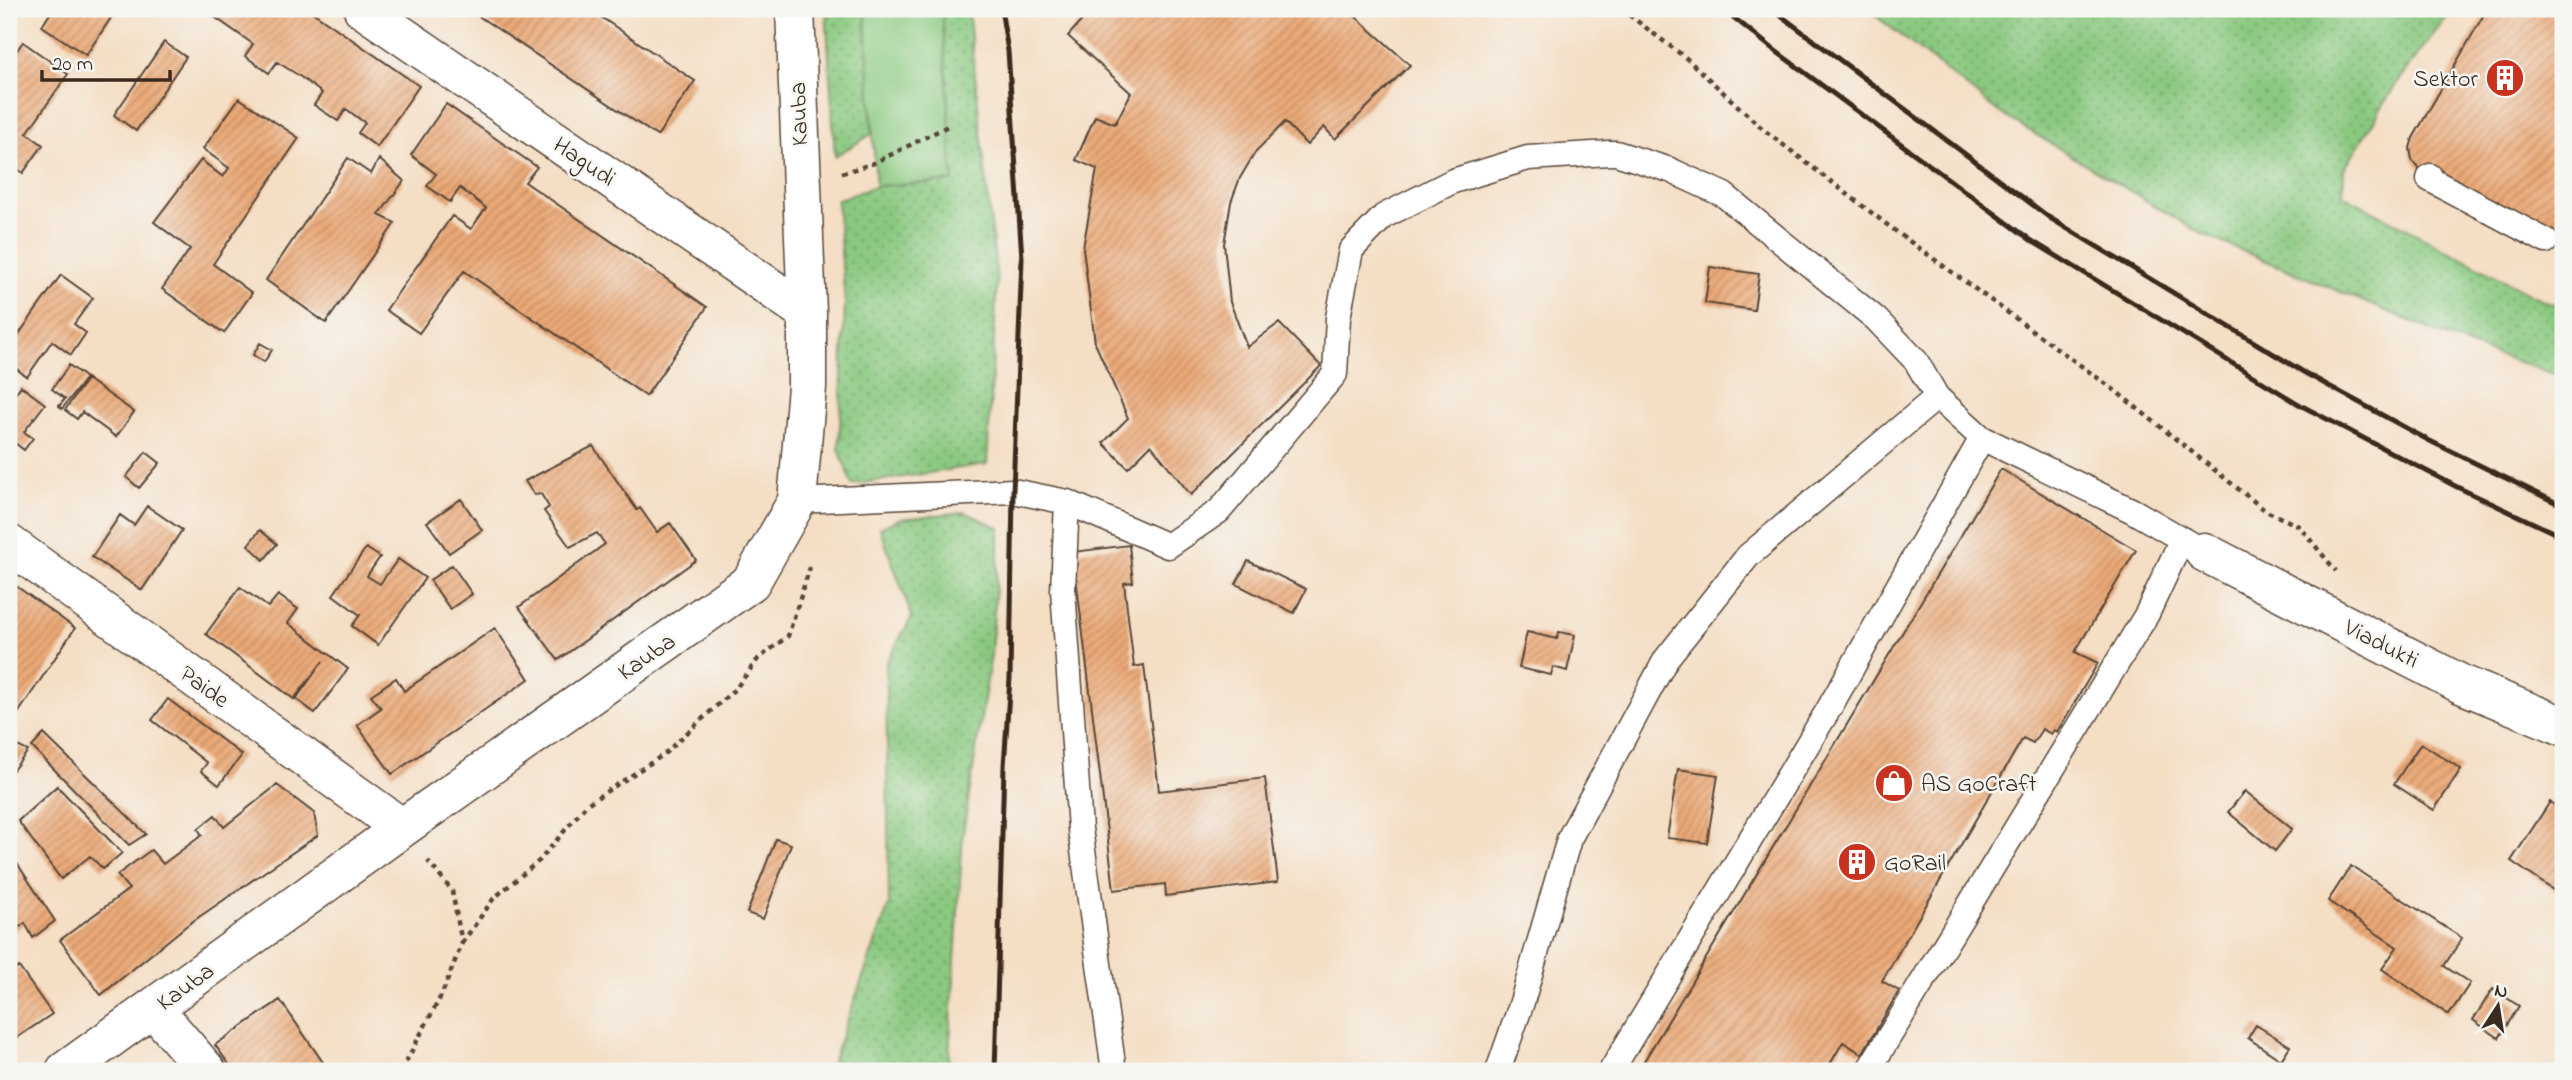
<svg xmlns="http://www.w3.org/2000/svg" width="2572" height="1080" viewBox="0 0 2572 1080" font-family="'Indie Flower',sans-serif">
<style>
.grass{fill:url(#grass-dots);stroke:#627a4f;stroke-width:2}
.garden{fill:#8ac980;stroke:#627a4f;stroke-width:2}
.building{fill:url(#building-hatch)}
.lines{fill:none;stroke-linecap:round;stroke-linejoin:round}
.lane-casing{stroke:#574537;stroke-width:27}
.street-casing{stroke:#574537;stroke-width:41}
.path{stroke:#574537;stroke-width:4.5;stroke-dasharray:5 5;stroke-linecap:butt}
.lane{stroke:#fff;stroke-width:24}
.street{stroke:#fff;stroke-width:38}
.rail{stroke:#3b2a1e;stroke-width:5}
.labels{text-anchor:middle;stroke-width:5;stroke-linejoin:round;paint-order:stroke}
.poi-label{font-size:24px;fill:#3b2a1e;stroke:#f6f6f2;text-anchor:start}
.street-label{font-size:24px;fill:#3b2a1e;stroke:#f6f6f2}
</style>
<defs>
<pattern id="grass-dots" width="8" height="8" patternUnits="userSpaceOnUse" patternTransform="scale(1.75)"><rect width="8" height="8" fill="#8ac980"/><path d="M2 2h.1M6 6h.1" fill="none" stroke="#72a368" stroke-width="1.8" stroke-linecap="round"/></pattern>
<pattern id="building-hatch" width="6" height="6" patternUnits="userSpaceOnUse" patternTransform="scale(1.75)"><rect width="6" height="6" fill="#eba977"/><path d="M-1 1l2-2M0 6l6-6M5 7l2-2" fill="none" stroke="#c08a61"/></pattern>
</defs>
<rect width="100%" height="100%" fill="#f6f6f2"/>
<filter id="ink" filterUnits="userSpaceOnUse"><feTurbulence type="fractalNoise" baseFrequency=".0143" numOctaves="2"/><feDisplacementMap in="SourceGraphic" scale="14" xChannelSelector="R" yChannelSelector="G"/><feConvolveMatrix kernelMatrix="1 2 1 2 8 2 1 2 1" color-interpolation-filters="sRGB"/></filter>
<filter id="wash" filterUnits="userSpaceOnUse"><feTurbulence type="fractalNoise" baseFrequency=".00686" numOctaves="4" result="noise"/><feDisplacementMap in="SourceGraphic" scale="28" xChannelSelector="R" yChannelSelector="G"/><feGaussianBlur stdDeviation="1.57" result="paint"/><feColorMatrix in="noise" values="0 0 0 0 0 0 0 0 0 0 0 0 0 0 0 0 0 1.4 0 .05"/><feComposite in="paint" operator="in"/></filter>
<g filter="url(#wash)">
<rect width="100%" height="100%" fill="#f4dec4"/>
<path class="grass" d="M 826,9 L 865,9 L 872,134 L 835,156 Z
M 942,9 L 968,9 L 997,282 L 987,464 L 852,485 L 839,449 L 845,304 L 837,200 L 876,186 L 953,181 Z
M 1867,9 L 2453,9 L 2400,78 L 2344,169 L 2343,195 L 2534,296 L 2558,306 L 2563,300 L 2563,377 L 2465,344 L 2202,234 L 2000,113 Z
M 964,512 L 1000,528 L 991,655 L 963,833 L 948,1071 L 829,1071 L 889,905 L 886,663 L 912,617 L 880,528 L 899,519 Z"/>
<path class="garden" d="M 865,9 L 942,9 L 953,181 L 876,186 Z"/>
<g id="blocks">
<path class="building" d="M 53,9 L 117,9 L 86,55 L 42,26 Z
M 213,9 L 308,9 L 419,86 L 377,147 L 358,133 L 365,123 L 346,109 L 338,121 L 314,105 L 322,93 L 298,75 L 277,62 L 269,73 L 245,56 L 253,44 L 209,13 Z
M 468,9 L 598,9 L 595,13 L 695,81 L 657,136 Z
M 1092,9 L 1347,9 L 1410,65 L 1335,139 L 1324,127 L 1307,145 L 1285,122 L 1256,151 L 1240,178 L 1231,202 L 1224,244 L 1230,302 L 1247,347 L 1279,323 L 1321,366 L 1191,495 L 1151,445 L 1128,468 L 1103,443 L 1128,418 L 1095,343 L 1083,248 L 1097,169 L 1076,160 L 1095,116 L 1115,124 L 1131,93 L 1068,36 Z
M 2487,9 L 2555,9 L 2563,17 L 2563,232 L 2555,236 L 2423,173 L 2412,160 L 2410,148 L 2413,138 Z
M 23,42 L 68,74 L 27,133 L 43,145 L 23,173 L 9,163 L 9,61 Z
M 164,42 L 186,57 L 136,131 L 114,115 Z
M 239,98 L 299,138 L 213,264 L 252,293 L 224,333 L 162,289 L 190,249 L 154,222 L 201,160 L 223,177 L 229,168 L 203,149 Z
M 446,104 L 537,167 L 525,182 L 707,307 L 646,396 L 464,271 L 419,333 L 386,310 L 452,216 L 471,229 L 486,208 L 460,188 L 450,202 L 427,186 L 436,174 L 411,155 Z
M 348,158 L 371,174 L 379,159 L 404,181 L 379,215 L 395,223 L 326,323 L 266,280 Z
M 9,209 L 16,214 L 9,224 Z
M 1710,267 L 1759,274 L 1754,310 L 1705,303 Z
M 61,275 L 93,298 L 74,324 L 86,333 L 71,355 L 52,341 L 27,377 L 9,363 L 9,348 Z
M 260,343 L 272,350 L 264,362 L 253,355 Z
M 69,365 L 86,378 L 62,409 L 59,406 L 65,399 L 52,389 Z
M 87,379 L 134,412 L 116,437 L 82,412 L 77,419 L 65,410 Z
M 21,386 L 45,404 L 24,432 L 33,438 L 24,450 L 15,443 L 9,452 L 9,402 Z
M 593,446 L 637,510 L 640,508 L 657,532 L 670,523 L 696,560 L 558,660 L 519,607 L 605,544 L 597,533 L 570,547 L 544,511 L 549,507 L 541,494 L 534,495 L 525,481 Z
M 146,452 L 160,463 L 139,488 L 126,477 Z
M 2001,469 L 2136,550 L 2075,652 L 2098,663 L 2057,732 L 2054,730 L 2051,734 L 2042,729 L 2033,743 L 2023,738 L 1882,981 L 1899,991 L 1862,1054 L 1843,1042 L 1826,1071 L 1638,1071 Z
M 461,499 L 482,530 L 449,553 L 427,522 Z
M 147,506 L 182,530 L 142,590 L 92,557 L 120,515 L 134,525 Z
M 260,530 L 277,544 L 264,560 L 248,545 Z
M 1129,545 L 1133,582 L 1124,583 L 1134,667 L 1144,665 L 1159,791 L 1265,778 L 1278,882 L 1166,896 L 1165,884 L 1114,890 L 1073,552 Z
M 366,548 L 380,557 L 367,576 L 380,584 L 398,559 L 425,578 L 378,645 L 352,626 L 360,615 L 333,595 Z
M 1248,561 L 1306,589 L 1294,613 L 1236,584 Z
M 452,565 L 472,594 L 450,609 L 430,580 Z
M 9,581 L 75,628 L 9,727 Z
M 240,587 L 268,607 L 278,595 L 298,609 L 288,623 L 348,669 L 315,713 L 296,699 L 323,661 L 294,699 L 206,634 Z
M 495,628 L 529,679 L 392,774 L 357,725 L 381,708 L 371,695 L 396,678 L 404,691 Z
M 1527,632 L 1557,639 L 1559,632 L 1575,635 L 1567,671 L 1553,667 L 1551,675 L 1519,668 Z
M 168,699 L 242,755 L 219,785 L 201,771 L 207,763 L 152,720 Z
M 44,734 L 146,834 L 129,845 L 32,747 Z
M 9,742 L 28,751 L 9,775 Z
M 2421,743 L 2461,769 L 2434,810 L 2394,784 Z
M 1678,769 L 1718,775 L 1707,843 L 1667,838 Z
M 277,785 L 314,813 L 318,835 L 186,926 L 101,995 L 60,940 L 129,889 L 117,875 L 151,850 L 163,864 L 202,835 L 198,829 L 215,815 L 224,827 Z
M 57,786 L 122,853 L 103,869 L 90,856 L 61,879 L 18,821 Z
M 2245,791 L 2292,829 L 2275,851 L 2228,812 Z
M 2550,802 L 2563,811 L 2563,882 L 2556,892 L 2511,861 Z
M 776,839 L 791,844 L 763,919 L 747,913 Z
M 9,851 L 55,921 L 33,938 L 25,923 L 9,935 Z
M 2351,866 L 2462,938 L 2444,966 L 2470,983 L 2449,1015 L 2382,969 L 2397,947 L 2328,901 Z
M 19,967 L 52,1014 L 9,1043 L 9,974 Z
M 2493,989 L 2519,1006 L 2499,1038 L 2473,1020 Z
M 280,1000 L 329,1071 L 234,1071 L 215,1045 Z
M 2256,1025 L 2290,1046 L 2281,1060 L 2248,1038 Z"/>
</g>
</g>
<g filter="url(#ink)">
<use href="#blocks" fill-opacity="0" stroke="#574537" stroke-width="2"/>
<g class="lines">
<g class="lane-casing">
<path id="lane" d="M 2430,176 L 2429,179 L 2546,241
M 797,501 L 1013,491 L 1067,502 L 1168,546 L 1219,511 L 1335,374 L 1338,318 L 1351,250 L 1384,216 L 1453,181 L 1528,158 L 1609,153 L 1616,153 L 1670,170 L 1724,195 L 1876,319 L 1916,361 L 1937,397 L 1982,438 L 2133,511 L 2204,552
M 1067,502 L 1063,590 L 1080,829 L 1114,1071
M 1498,1071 L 1522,1002 L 1569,839 L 1666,659 L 1748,556 L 1937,397
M 1611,1071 L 1827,712 L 1982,438
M 1868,1071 L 2147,614 L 2182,539"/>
</g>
<g class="street-casing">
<path id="street" d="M 363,9 L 807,313
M 9,544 L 402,828
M 2204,552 L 2461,684 L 2563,726
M 154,1009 L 207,1071
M 65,1071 L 402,828 L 751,582 L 797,501 L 807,387 L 807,313 L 795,9"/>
</g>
<path class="path" d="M 1621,9 L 1686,58 L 1764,130 L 1894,230 L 2113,389 L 2266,511 L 2299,526 L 2336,571
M 842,173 L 874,163 L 950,125
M 462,943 L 494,898 L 540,860 L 587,804 L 663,755 L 736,688 L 758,659 L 788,636 L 810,567
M 401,1071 L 442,994 L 462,943 L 452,891 L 428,861"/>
<use href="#lane" class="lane"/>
<use href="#street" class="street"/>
<path class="rail" d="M 1723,9 L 1773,49 L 2032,241 L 2302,406 L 2457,487 L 2563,537
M 1772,9 L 2050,218 L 2305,373 L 2428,440 L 2563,506
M 995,1071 L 1004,766 L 1010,678 L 1013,491 L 1022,258 L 1008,51 L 1001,9"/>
</g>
</g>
<defs>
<g id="building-disc" transform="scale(2.0125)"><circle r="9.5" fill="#c8321e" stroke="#f6f6f2"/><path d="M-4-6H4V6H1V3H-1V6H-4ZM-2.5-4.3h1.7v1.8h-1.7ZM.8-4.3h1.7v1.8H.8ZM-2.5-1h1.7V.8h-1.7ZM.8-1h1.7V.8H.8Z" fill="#fff"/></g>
<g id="shop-disc" transform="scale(2.0125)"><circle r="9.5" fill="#c8321e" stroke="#f6f6f2"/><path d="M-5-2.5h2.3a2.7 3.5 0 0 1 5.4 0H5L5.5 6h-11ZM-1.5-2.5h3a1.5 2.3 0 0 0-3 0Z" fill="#fff"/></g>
</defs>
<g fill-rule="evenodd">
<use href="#building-disc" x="2505" y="78"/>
<use href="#shop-disc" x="1894" y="783"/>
<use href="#building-disc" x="1857" y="862"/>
</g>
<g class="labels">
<g class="poi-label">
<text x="2478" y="86" text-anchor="end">Sektor</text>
<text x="1921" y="791">AS GoCraft</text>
<text x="1884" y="870">GoRail</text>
</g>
<g class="street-label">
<text transform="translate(798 114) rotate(-92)" y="8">Kauba</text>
<text transform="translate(585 161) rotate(34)" y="8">Hagudi</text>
<text transform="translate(2382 643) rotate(27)" y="8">Viadukti</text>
<text transform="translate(646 656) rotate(-35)" y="8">Kauba</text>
<text transform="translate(205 686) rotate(36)" y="8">Paide</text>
<text transform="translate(185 986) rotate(-36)" y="8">Kauba</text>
</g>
</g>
<rect width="2572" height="1080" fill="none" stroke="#f6f6f2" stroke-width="35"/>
<g transform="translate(2498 1006) rotate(12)" stroke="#f6f6f2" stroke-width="5" paint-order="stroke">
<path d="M0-5L12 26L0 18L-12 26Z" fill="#3b2a1e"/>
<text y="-10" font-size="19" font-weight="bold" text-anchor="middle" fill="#3b2a1e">N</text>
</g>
<path d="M42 70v10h128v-10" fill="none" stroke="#3b2a1e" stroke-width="3.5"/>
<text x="52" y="70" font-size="21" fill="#3b2a1e" stroke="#f6f6f2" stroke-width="5" paint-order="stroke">20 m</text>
</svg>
